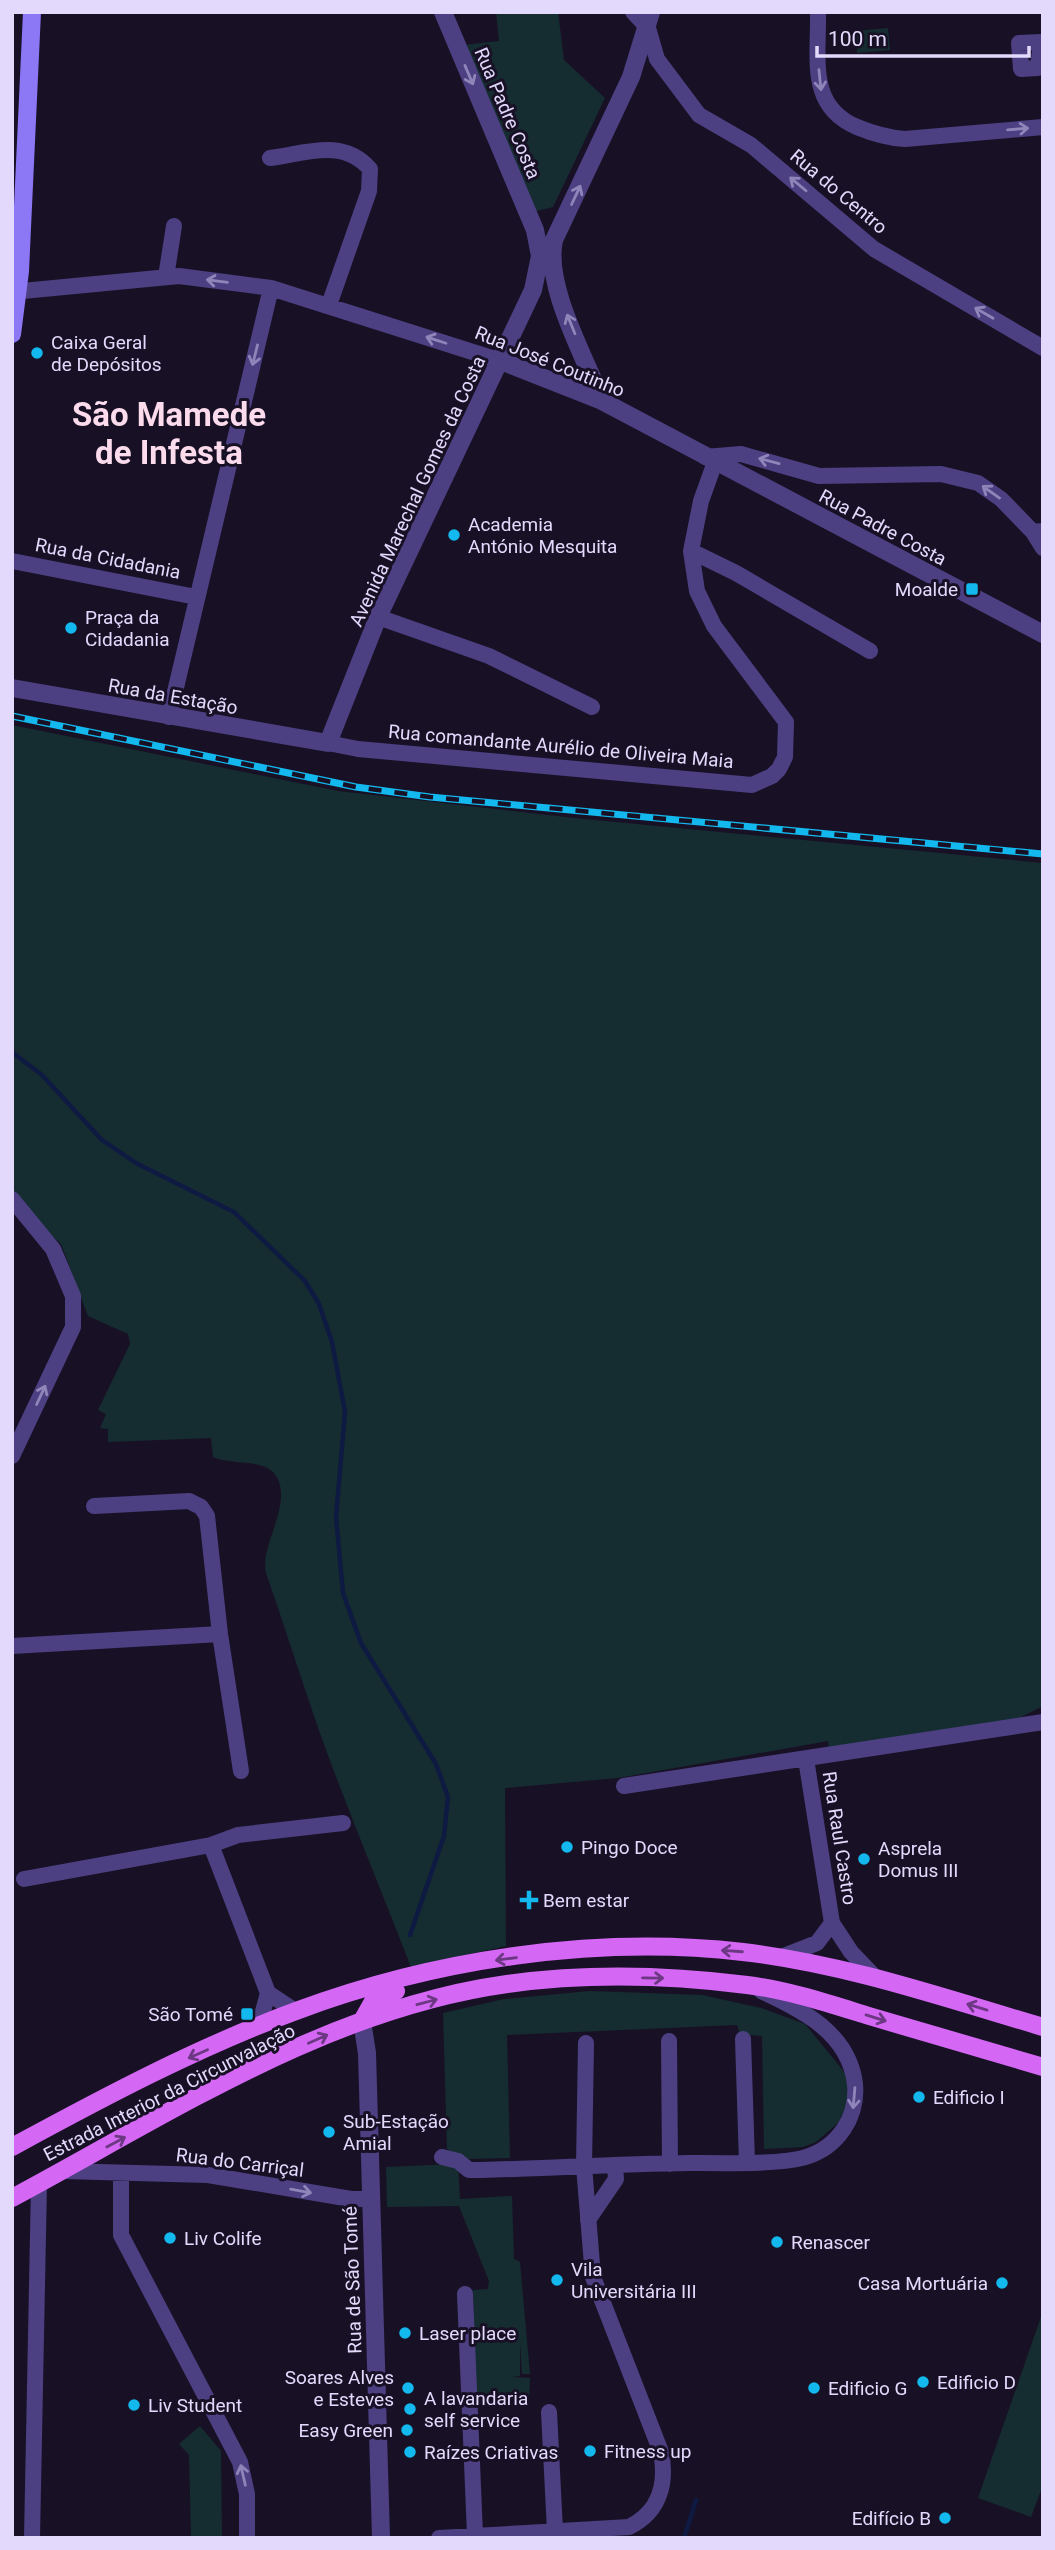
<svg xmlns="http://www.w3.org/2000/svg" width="1055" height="2550" viewBox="0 0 1055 2550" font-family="Roboto,sans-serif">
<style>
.green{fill:#152d30}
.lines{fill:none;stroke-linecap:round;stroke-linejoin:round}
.stream{stroke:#0e1a42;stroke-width:4.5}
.minor{stroke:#4c4082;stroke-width:16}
.tertiary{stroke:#4c4082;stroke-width:18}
.secondary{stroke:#8c77f5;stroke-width:18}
.primary{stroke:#d468f4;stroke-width:18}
.rail-casing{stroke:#13b9ee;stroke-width:7}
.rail{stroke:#181126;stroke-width:4.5;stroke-dasharray:13;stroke-linecap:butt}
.oneway{stroke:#9085b9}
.oneway2{stroke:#6d3883}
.poi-dot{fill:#13b9ee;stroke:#181126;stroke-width:2.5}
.labels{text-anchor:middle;stroke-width:6;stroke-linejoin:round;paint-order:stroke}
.street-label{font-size:19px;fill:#e2d9fc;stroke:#181126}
.poi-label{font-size:19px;fill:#e2d9fc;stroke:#181126;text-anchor:start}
.town-label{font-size:33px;font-weight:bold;fill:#fcdbec;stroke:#181126}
</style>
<rect width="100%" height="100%" fill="#181126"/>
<path class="green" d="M 496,12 L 558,12 L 564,60 L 605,98 L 553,207 L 533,212 L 464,45 L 499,41 Z
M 888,28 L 890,50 L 857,53 L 857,31 Z
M 12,725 L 338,791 L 574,818 L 1043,863 L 1043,1706 L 1017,1719 L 829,1748 L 828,1741 L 618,1778 L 505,1788 L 506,1946 L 411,1967 C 384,1897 355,1828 329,1758 C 307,1698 288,1636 267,1576 C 256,1548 297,1502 274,1473 C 262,1459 230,1465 213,1457 L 211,1438 L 108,1442 L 108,1429 L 100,1428 L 106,1414 L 98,1410 L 130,1344 L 128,1334 L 88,1316 L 61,1244 L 12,1196 Z
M 590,1991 L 702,1995 L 761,2008 L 805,2024 L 846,2074 L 850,2088 L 846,2107 L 838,2123 L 816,2142 L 803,2147 L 764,2149 L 762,2036 L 740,2034 L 737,2025 L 507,2035 L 510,2158 L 465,2159 L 447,2149 L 443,2013 L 504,1999 Z
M 453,2164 L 458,2166 L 460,2199 L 512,2196 L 514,2259 L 520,2262 L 530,2374 L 522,2374 L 520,2341 L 520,2376 L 512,2377 L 530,2378 L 529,2398 L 476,2400 L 473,2290 L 488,2289 L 489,2281 L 459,2206 L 387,2207 L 386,2167 Z
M 1042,2314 L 1043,2485 L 1031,2517 L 978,2498 Z
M 200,2426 L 221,2451 L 222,2538 L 191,2538 L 189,2455 L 179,2444 Z"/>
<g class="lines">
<path class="stream" d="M 12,1052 L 42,1075 L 102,1140 L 136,1163 L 234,1212 L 305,1281 L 319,1304 L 332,1342 L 345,1412 L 336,1517 L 343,1593 L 361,1643 L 436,1764 L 448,1797 L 444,1836 L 410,1935
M 684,2538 L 696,2500"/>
<path class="minor" d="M 633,12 L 648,28 L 657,59 L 699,115 L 751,145 L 874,249 L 1043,348
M 818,12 C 819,58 807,106 857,127 C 874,134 887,138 905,139 L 1043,127
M 1041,42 L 1038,68 L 1021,69 L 1019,43 Z
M 270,158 C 307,153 343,138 370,169 L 369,191 L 329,305
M 166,277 L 174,226
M 12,292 L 179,276 L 271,288 L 501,361
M 705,457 L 741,454 L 819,476 L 941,474 L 978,483 L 1001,499 L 1033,532 L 1043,531
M 1033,532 L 1043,548
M 691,551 L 736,573 L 870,651
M 12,561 L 196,597
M 378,617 L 489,656 L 592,707
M 169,717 L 271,288
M 328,743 L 358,749 L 752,785 L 772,776 L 779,769 L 785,757 L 786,722 L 714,626 L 697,591 L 691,551 L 701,501 L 715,462
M 12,1199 L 53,1249 L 73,1296 L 73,1327 L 12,1456
M 94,1506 L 189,1501 L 201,1507 L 207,1516 L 220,1634 L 241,1771
M 12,1646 L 220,1634
M 806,1759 L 832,1923 L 851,1952 L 875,1977
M 624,1786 L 1043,1722
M 24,1879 L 211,1845
M 781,1957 L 817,1943 L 832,1923
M 295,2011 L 268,1993 L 211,1845 L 238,1835 L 343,1823
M 259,2026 L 268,1993
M 743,2039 L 747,2162
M 669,2041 L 670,2164
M 442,2157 L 458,2161 L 469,2170 L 482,2170 C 551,2168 620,2164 689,2163 C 718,2163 781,2165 806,2157 C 838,2147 858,2117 855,2084 C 849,2033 802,2010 761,1991
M 63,2171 L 208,2175 L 351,2199 L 370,2199
M 121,2173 L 121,2235 L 240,2462 L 247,2494 L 247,2538
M 588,2220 L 616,2179 L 615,2166
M 465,2294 L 475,2535
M 549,2412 L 555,2531
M 32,2538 L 39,2184
M 439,2538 L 629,2527 C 660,2512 667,2483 661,2452 L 593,2277 L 584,2166 L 586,2043"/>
<path class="tertiary" d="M 501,361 L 602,401 L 1043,634
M 602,401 C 585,357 544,286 554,240 L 631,77 L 651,12
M 12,688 L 328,743 L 378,617 L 533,290 L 540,256 L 535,230 L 443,12
M 362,2021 L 367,2053 L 381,2538"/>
<path class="secondary" d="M 12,334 L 20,271 L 32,12"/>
<path class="primary" d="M 362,2021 L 375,1998 L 396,1991
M 12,2147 C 104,2097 198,2047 296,2011 C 435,1959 596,1935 743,1952 C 846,1964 944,1998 1043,2027
M 12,2198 C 169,2114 327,2009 507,1984 C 586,1973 668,1975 747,1985 C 788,1990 830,2004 869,2016 C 927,2033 985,2050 1043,2067"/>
<g class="rail-casing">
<path id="rail" d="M 12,716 L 356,787 L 430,797 L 1043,854"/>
</g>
<use href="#rail" class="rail"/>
</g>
<defs><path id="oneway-shaft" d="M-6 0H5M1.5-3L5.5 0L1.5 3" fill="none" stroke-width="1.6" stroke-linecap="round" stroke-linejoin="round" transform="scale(1.75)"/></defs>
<g class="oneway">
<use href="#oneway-shaft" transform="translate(469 75) rotate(67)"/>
<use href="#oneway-shaft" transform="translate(820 80) rotate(84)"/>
<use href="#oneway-shaft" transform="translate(1018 129) rotate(-5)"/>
<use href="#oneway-shaft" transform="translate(798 184) rotate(-140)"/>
<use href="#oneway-shaft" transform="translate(576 195) rotate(-65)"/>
<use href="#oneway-shaft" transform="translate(217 281) rotate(-173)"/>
<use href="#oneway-shaft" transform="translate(984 313) rotate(-150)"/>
<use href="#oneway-shaft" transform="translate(571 324) rotate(-112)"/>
<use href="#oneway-shaft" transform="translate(436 340) rotate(-162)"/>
<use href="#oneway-shaft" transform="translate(255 355) rotate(104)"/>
<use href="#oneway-shaft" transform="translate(769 461) rotate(-165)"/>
<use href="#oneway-shaft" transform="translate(991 492) rotate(-145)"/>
<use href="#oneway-shaft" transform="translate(41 1395) rotate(-65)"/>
<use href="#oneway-shaft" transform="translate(854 2098) rotate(95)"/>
<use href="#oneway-shaft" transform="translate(301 2191) rotate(10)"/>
<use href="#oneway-shaft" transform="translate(243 2475) rotate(-103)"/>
</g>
<g class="oneway2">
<use href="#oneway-shaft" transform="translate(732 1951) rotate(-176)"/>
<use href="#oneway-shaft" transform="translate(506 1959) rotate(172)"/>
<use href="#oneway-shaft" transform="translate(653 1978) rotate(1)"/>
<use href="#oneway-shaft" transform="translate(427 2002) rotate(-15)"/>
<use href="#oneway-shaft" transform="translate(977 2007) rotate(-163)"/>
<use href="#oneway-shaft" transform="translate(876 2018) rotate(17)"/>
<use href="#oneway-shaft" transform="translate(318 2039) rotate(-24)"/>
<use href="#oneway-shaft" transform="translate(198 2054) rotate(156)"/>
<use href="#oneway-shaft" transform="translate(116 2142) rotate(-28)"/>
</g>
<g class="poi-dot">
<circle cx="37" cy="353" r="7"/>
<circle cx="454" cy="535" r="7"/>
<rect x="965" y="582" width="14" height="14" rx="3.5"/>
<circle cx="71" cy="628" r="7"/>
<circle cx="567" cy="1847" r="7"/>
<circle cx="864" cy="1859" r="7"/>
<path d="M525.5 1889.5h7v7h7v7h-7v7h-7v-7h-7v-7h7z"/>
<rect x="240" y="2007" width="14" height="14" rx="3.5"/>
<circle cx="919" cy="2097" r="7"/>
<circle cx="329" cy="2132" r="7"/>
<circle cx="170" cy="2238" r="7"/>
<circle cx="777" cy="2242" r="7"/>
<circle cx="557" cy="2280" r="7"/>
<circle cx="1002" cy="2283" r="7"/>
<circle cx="405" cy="2333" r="7"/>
<circle cx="923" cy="2382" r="7"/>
<circle cx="408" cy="2388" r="7"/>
<circle cx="814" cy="2388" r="7"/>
<circle cx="134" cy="2405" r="7"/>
<circle cx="410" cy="2409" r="7"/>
<circle cx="407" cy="2430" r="7"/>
<circle cx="590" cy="2451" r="7"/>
<circle cx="410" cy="2452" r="7"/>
<circle cx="945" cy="2518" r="7"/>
</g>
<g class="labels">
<g class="street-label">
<text transform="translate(508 113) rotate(67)" y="7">Rua Padre Costa</text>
<text transform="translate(839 191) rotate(40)" y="7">Rua do Centro</text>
<text transform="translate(550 361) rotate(22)" y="7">Rua José Coutinho</text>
<text transform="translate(417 491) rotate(-65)" y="7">Avenida Marechal Gomes da Costa</text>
<text transform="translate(883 527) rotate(28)" y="7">Rua Padre Costa</text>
<text transform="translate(108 558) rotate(11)" y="7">Rua da Cidadania</text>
<text transform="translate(173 696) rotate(10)" y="7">Rua da Estação</text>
<text transform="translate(561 746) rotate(5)" y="7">Rua comandante Aurélio de Oliveira Maia</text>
<text transform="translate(840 1838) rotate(81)" y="7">Rua Raul Castro</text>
<text transform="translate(169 2092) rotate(-27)" y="7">Estrada Interior da Circunvalação</text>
<text transform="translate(240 2162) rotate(7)" y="7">Rua do Carriçal</text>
<text transform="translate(352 2280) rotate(-92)" y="7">Rua de São Tomé</text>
</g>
<g class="poi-label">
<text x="51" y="349">Caixa Geral<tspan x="51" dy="22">de Depósitos</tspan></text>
<text x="468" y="531">Academia<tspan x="468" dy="22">António Mesquita</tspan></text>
<text x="958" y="596" text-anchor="end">Moalde</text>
<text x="85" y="624">Praça da<tspan x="85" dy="22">Cidadania</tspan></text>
<text x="581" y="1854">Pingo Doce</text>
<text x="878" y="1855">Asprela<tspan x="878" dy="22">Domus III</tspan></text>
<text x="543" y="1907">Bem estar</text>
<text x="233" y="2021" text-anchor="end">São Tomé</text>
<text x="933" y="2104">Edificio I</text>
<text x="343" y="2128">Sub-Estação<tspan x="343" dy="22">Amial</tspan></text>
<text x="184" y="2245">Liv Colife</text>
<text x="791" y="2249">Renascer</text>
<text x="571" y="2276">Vila<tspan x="571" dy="22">Universitária III</tspan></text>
<text x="988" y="2290" text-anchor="end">Casa Mortuária</text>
<text x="419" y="2340">Laser place</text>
<text x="394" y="2384" text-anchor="end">Soares Alves<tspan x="394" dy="22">e Esteves</tspan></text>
<text x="937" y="2389">Edificio D</text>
<text x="828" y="2395">Edificio G</text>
<text x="424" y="2405">A lavandaria<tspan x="424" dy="22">self service</tspan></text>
<text x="148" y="2412">Liv Student</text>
<text x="393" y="2437" text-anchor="end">Easy Green</text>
<text x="604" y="2458">Fitness up</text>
<text x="424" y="2459">Raízes Criativas</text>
<text x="931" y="2525" text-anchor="end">Edifício B</text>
</g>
<g class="town-label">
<text x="169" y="426">São Mamede<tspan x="169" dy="38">de Infesta</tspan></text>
</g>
</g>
<rect width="1055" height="2550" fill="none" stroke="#e2d9fc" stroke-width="28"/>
<path d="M817 46v10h212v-10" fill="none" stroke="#e2d9fc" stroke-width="3.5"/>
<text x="828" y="46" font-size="21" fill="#e2d9fc" stroke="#181126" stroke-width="5" paint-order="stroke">100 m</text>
</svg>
